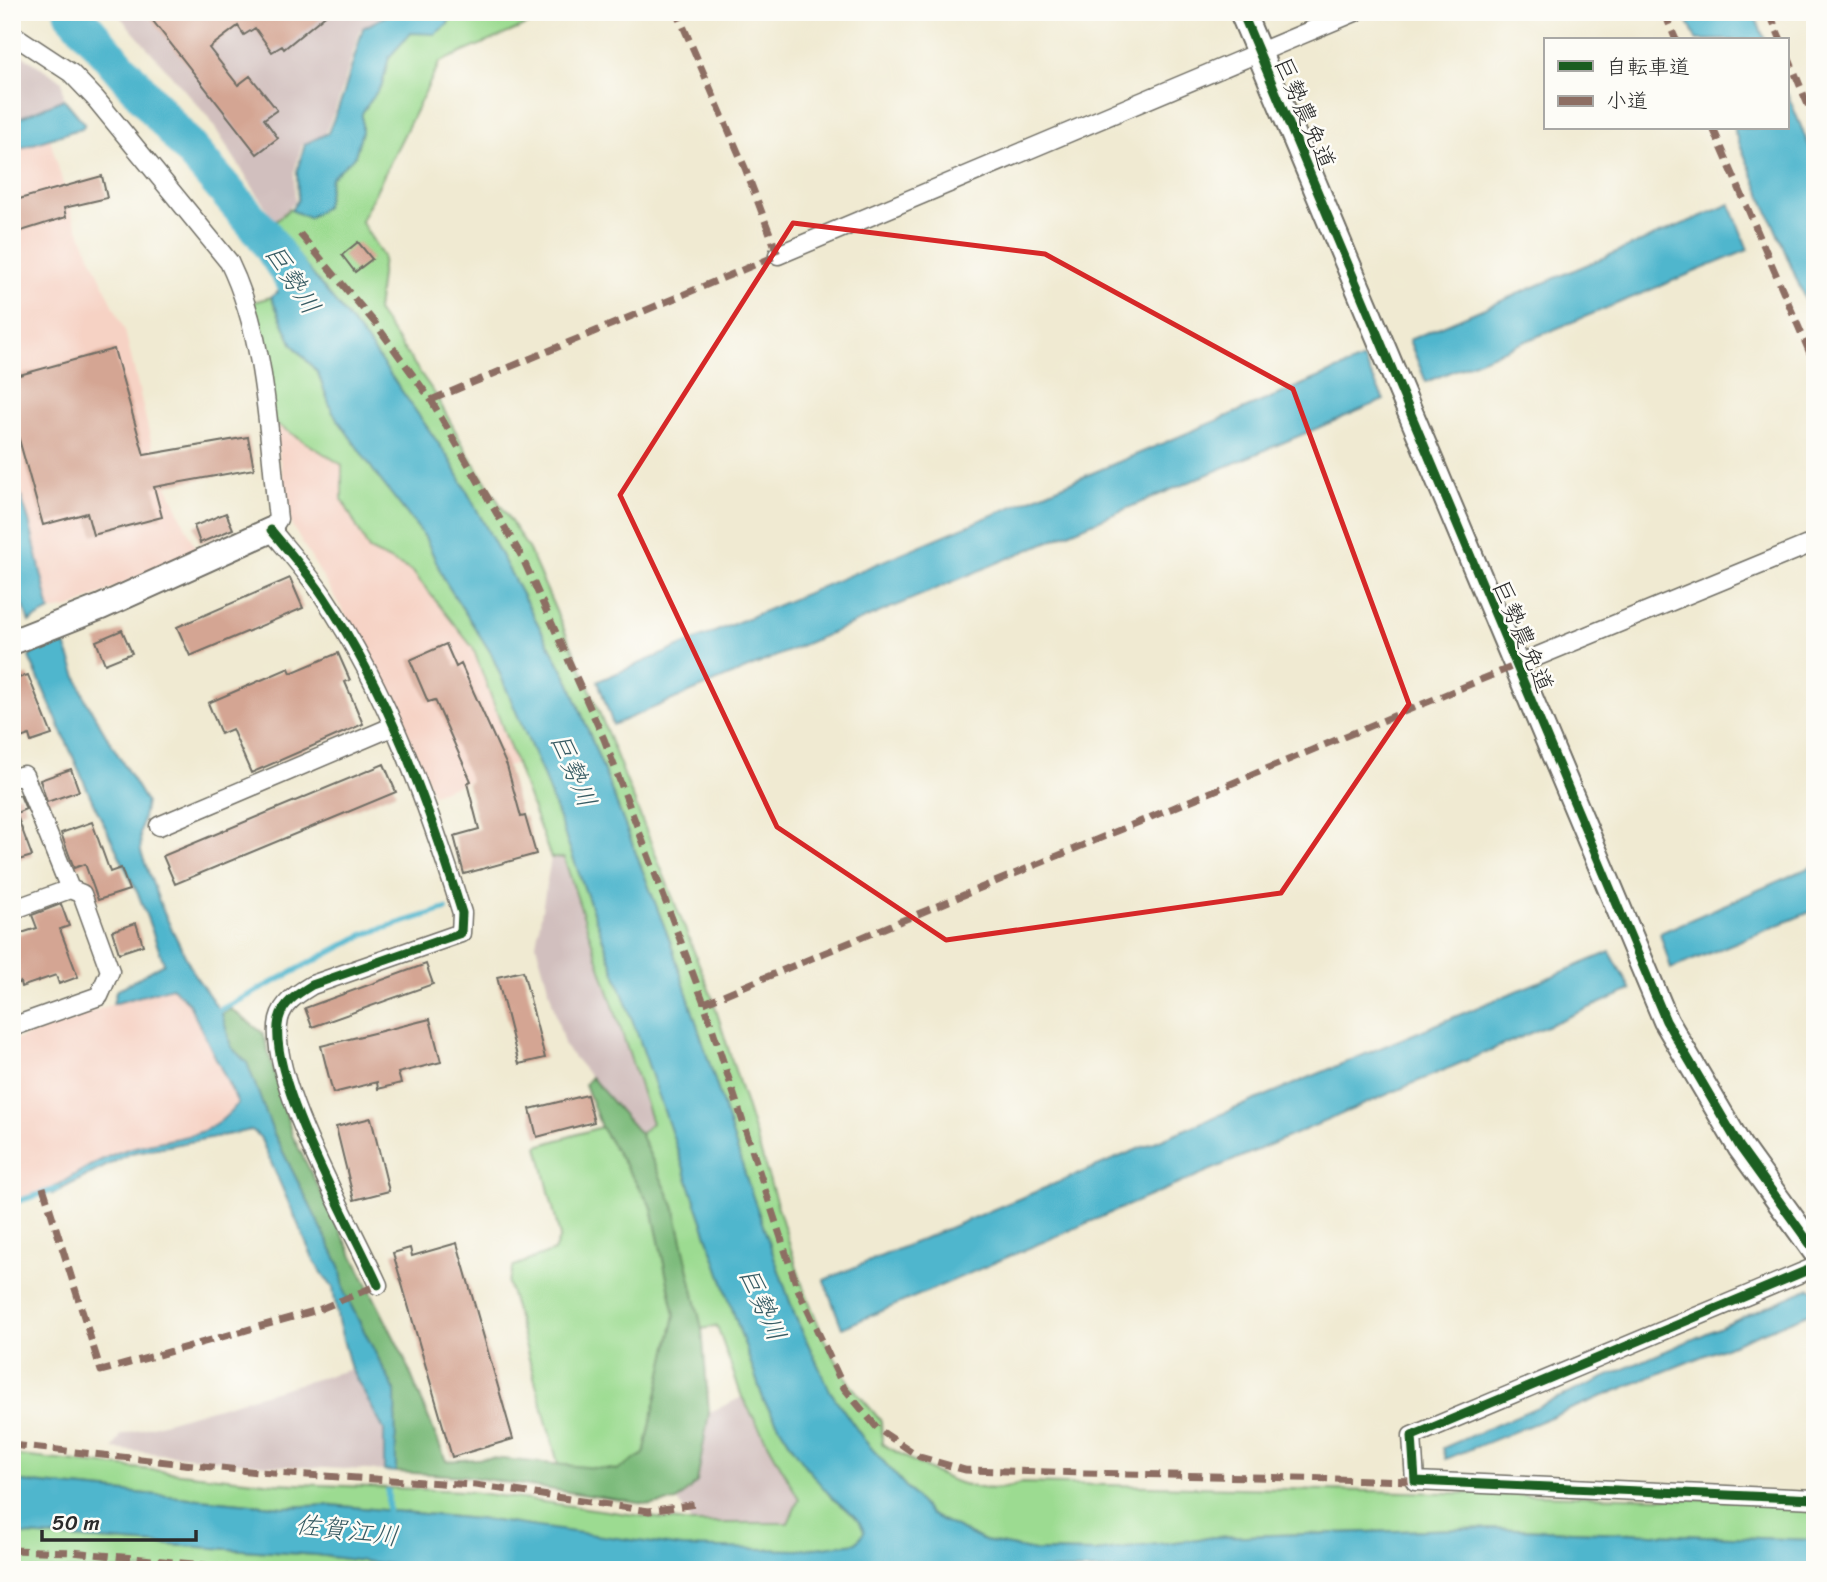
<svg xmlns="http://www.w3.org/2000/svg" width="1827" height="1582" viewBox="0 0 1827 1582" font-family="Sriracha,'Klee One',sans-serif">
<style>
.built{fill:#f6d2c4}
.industrial{fill:#d1bfbe}
.green{fill:#9cdb91;stroke:#64835e;stroke-width:2}
.forest{fill:#7dbb7b;stroke:#547353;stroke-width:2}
.water{fill:#4fb6cd;stroke:#3d707c;stroke-width:2}
.lines{fill:none;stroke-linecap:round;stroke-linejoin:round}
.stream{stroke:#4fb6cd;stroke-width:6}
.river{stroke:#4fb6cd;stroke-width:37}
.building{fill:#d4a593}
.street-casing{stroke:#706e65;stroke-width:21}
.secondary-casing{stroke:#706e65;stroke-width:28}
.street{stroke:#fff;stroke-width:18}
.secondary{stroke:#fff;stroke-width:24}
.quiet{stroke:#8d6e63;stroke-width:7;stroke-dasharray:14 7;stroke-linecap:butt}
.cycleway-casing{stroke:#fdfcf7;stroke-width:13}
.cycleway{stroke:#1b5e20;stroke-width:9}
.marked{fill:none;stroke:#d62828;stroke-width:5;stroke-linejoin:round}
.labels{text-anchor:middle;stroke-width:5;stroke-linejoin:round;paint-order:stroke}
.street-label{font-size:24px;fill:#2b2b2b;stroke:#fdfcf7}
.water-label{font-size:26px;font-style:italic;fill:#385c64;stroke:#fdfcf7}
</style>
<rect width="100%" height="100%" fill="#fdfcf7"/>
<filter id="ink" filterUnits="userSpaceOnUse"><feTurbulence type="fractalNoise" baseFrequency=".0143" numOctaves="2"/><feDisplacementMap in="SourceGraphic" scale="14" xChannelSelector="R" yChannelSelector="G"/><feConvolveMatrix kernelMatrix="1 2 1 2 8 2 1 2 1" color-interpolation-filters="sRGB"/></filter>
<filter id="wash" filterUnits="userSpaceOnUse"><feTurbulence type="fractalNoise" baseFrequency=".00686" numOctaves="4" result="noise"/><feDisplacementMap in="SourceGraphic" scale="28" xChannelSelector="R" yChannelSelector="G"/><feGaussianBlur stdDeviation="1.57" result="paint"/><feColorMatrix in="noise" values="0 0 0 0 0 0 0 0 0 0 0 0 0 0 0 0 0 1.4 0 .05"/><feComposite in="paint" operator="in"/></filter>
<g filter="url(#wash)">
<rect width="100%" height="100%" fill="#f0ead2"/>
<path class="built" d="M 50,139 L 72,215 L 125,331 L 156,462 L 197,551 L 70,608 L 50,611 L 29,521 L 12,468 L 12,151 Z
M 273,422 L 342,465 L 342,499 L 369,550 L 412,571 L 473,648 L 518,763 L 433,794 L 402,721 L 362,643 L 291,524 Z
M 172,987 L 188,1002 L 238,1103 L 223,1122 L 192,1135 L 126,1149 L 85,1168 L 52,1189 L 12,1200 L 12,1041 L 113,1004 Z"/>
<path class="industrial" d="M 116,12 L 391,12 L 360,29 L 340,97 L 325,134 L 302,145 L 294,173 L 295,202 L 275,222 L 208,117 Z
M 12,49 L 62,81 L 64,99 L 12,121 Z
M 551,858 L 564,858 L 653,1123 L 640,1134 L 565,1047 L 536,944 Z
M 351,1369 L 384,1430 L 384,1471 L 268,1465 L 113,1449 L 121,1435 Z
M 742,1397 L 799,1499 L 789,1523 L 692,1523 L 678,1501 L 697,1482 L 709,1413 Z"/>
<path class="green" d="M 452,12 L 557,12 L 440,62 L 361,221 L 383,257 L 377,311 L 435,394 L 468,454 L 529,550 L 586,679 L 712,997 L 802,1284 L 825,1341 L 849,1383 L 881,1421 L 882,1444 C 924,1466 973,1503 1021,1483 L 1792,1501 L 1815,1504 L 1815,1540 L 1489,1528 L 1214,1537 L 1095,1552 L 1035,1551 L 984,1541 L 931,1515 L 865,1441 L 830,1391 L 795,1316 L 749,1186 L 670,941 L 570,684 L 450,460 L 366,340 L 308,269 L 275,222 L 289,209 L 309,217 L 326,206 L 331,178 L 355,155 L 362,131 L 362,113 L 382,84 L 389,57 L 411,33 L 448,24 Z
M 271,297 L 293,345 L 318,373 L 332,411 L 378,477 L 425,537 L 445,581 L 491,653 L 542,772 L 640,1041 L 764,1401 L 791,1445 L 831,1497 L 860,1521 L 878,1546 L 775,1563 L 487,1520 L 331,1505 L 284,1507 L 12,1481 L 12,1455 L 274,1483 L 464,1491 L 692,1523 L 788,1523 L 799,1499 L 742,1397 L 717,1326 L 702,1329 L 674,1206 L 640,1134 L 652,1123 L 564,858 L 551,858 L 473,648 L 412,571 L 369,550 L 342,499 L 342,465 L 273,422 L 253,302 Z
M 601,1127 L 652,1208 L 675,1315 L 644,1454 L 617,1470 L 559,1467 L 508,1283 L 514,1266 L 554,1251 L 560,1237 L 538,1146 Z
M 12,1534 L 316,1555 L 432,1570 L 12,1570 Z"/>
<path class="forest" d="M 231,1009 L 263,1033 L 292,1135 L 403,1355 L 446,1461 L 491,1458 L 617,1470 L 644,1454 L 675,1315 L 652,1208 L 601,1127 L 585,1084 L 591,1077 L 640,1134 L 674,1206 L 702,1329 L 709,1413 L 697,1482 L 677,1501 L 651,1505 L 465,1476 L 396,1472 L 395,1391 L 345,1294 L 340,1266 L 273,1132 L 247,1063 L 231,1047 L 222,1014 Z"/>
<path class="water" d="M 393,12 L 452,12 L 448,24 L 435,34 L 411,33 L 389,57 L 382,84 L 362,113 L 362,131 L 355,156 L 331,178 L 326,206 L 309,218 L 291,210 L 298,200 L 297,172 L 305,144 L 328,133 L 343,96 L 363,28 Z
M 1684,12 L 1753,12 L 1765,40 L 1696,40 Z
M 1787,93 L 1815,160 L 1815,323 L 1733,128 L 1787,128 Z
M 64,99 L 85,124 L 82,128 L 12,151 L 12,121 Z
M 1730,204 L 1748,250 L 1426,382 L 1409,340 Z
M 308,269 L 366,340 L 450,460 L 570,684 L 670,941 L 749,1186 L 795,1316 L 830,1391 L 865,1441 L 931,1515 L 984,1541 L 1035,1551 L 1095,1552 L 1214,1537 L 1489,1528 L 1815,1540 L 1815,1570 L 432,1570 L 316,1555 L 12,1534 L 12,1481 L 284,1507 L 331,1505 L 487,1520 L 682,1547 L 798,1550 L 856,1543 L 864,1532 C 859,1515 843,1509 831,1496 C 804,1468 784,1434 764,1401 L 640,1041 L 542,772 L 491,653 L 445,581 L 425,537 L 378,477 L 332,411 L 318,373 L 293,345 L 271,297 Z
M 1363,359 L 1384,400 L 613,725 L 598,681 Z
M 12,468 L 29,521 L 50,611 L 29,622 L 12,570 Z
M 63,639 L 86,701 L 146,802 L 140,833 L 141,852 L 162,909 L 194,974 L 222,1014 L 231,1047 L 247,1063 L 273,1132 L 340,1266 L 345,1294 L 395,1391 L 396,1472 L 384,1471 L 384,1430 L 351,1369 L 338,1321 L 333,1288 L 315,1263 L 260,1137 L 252,1130 L 131,1153 L 52,1194 L 52,1189 C 75,1174 99,1159 125,1150 C 168,1135 208,1144 238,1103 L 188,1002 L 172,987 L 113,1004 L 116,991 L 164,963 L 139,896 L 93,802 L 29,657 L 40,647 Z
M 1815,865 L 1815,910 L 1671,969 L 1660,933 Z
M 1610,952 L 1631,990 L 842,1328 L 824,1280 Z
M 1810,1288 L 1815,1291 L 1815,1311 L 1446,1459 L 1443,1448 Z"/>
<g class="lines">
<path class="stream" d="M 213,1014 L 365,934 L 446,909
M 12,1203 L 57,1189
M 388,1491 L 388,1518"/>
<path class="river" d="M 72,12 L 264,235 L 321,322"/>
</g>
<g id="blocks">
<path class="building" d="M 146,12 L 329,12 L 284,49 L 282,46 L 272,52 L 255,28 L 244,35 L 238,26 L 209,48 L 238,85 L 250,76 L 277,110 L 264,119 L 278,138 L 257,154 Z
M 102,176 L 107,198 L 64,208 L 66,217 L 12,234 L 12,201 Z
M 358,242 L 372,259 L 355,272 L 342,255 Z
M 114,349 L 144,455 L 248,437 L 254,469 L 154,487 L 162,517 L 93,535 L 87,513 L 43,525 L 12,414 L 12,377 Z
M 226,513 L 233,529 L 200,543 L 194,526 Z
M 290,578 L 303,608 L 190,656 L 177,627 Z
M 122,630 L 132,653 L 105,664 L 96,641 Z
M 446,644 L 456,667 L 461,664 L 507,766 L 521,817 L 525,816 L 536,854 L 464,874 L 454,836 L 479,829 L 467,783 L 471,781 L 435,700 L 428,702 L 410,660 Z
M 338,653 L 350,680 L 345,682 L 363,724 L 251,773 L 232,729 L 221,734 L 208,703 L 289,668 L 291,673 Z
M 28,675 L 52,735 L 31,742 L 29,735 L 12,741 L 12,716 L 21,713 L 12,680 Z
M 384,764 L 396,792 L 175,884 L 163,856 Z
M 71,769 L 79,791 L 47,802 L 40,780 Z
M 20,795 L 26,809 L 16,813 L 32,856 L 12,862 L 12,797 Z
M 92,822 L 110,872 L 121,868 L 129,890 L 98,900 L 85,864 L 74,868 L 61,833 Z
M 61,904 L 69,926 L 60,929 L 78,977 L 59,984 L 56,975 L 21,987 L 20,982 L 16,984 L 12,974 L 12,936 L 37,928 L 32,915 Z
M 136,923 L 143,945 L 119,953 L 112,931 Z
M 426,964 L 433,984 L 312,1027 L 305,1008 Z
M 523,971 L 545,1058 L 519,1064 L 497,977 Z
M 430,1019 L 441,1062 L 398,1073 L 401,1083 L 378,1089 L 377,1082 L 333,1093 L 321,1046 Z
M 587,1095 L 594,1122 L 537,1137 L 530,1109 Z
M 371,1118 L 389,1191 L 354,1200 L 336,1127 Z
M 457,1243 L 513,1439 L 452,1457 L 393,1253 L 410,1248 L 412,1256 Z"/>
</g>
</g>
<g filter="url(#ink)">
<use href="#blocks" fill-opacity="0" stroke="#706e65" stroke-width="2"/>
<g class="lines">
<g class="street-casing">
<path id="street" d="M 12,34 L 71,73 L 95,98 L 229,262 C 267,340 268,434 278,519 L 271,530 C 289,552 308,573 324,597 C 388,693 428,804 462,913 L 461,933 L 312,985 C 299,993 283,1002 279,1019 C 266,1078 352,1226 378,1285
M 778,255 L 1355,12
M 1514,666 L 1815,542
M 12,778 L 24,775 L 70,889 L 82,894 L 110,971 L 99,996 L 12,1027
M 159,826 L 394,726
M 12,910 L 70,889
M 1815,1267 L 1412,1436 L 1415,1481 L 1815,1499"/>
</g>
<g class="secondary-casing">
<path id="secondary" d="M 1242,12 L 1666,1021 L 1740,1147 L 1815,1251
M 12,642 L 101,607 L 271,530"/>
</g>
<use href="#street" class="street"/>
<use href="#secondary" class="secondary"/>
<path class="quiet" d="M 1664,12 L 1676,40
M 1769,12 L 1781,40
M 1787,54 L 1815,122
M 1713,128 L 1815,365
M 300,234 L 375,323 L 431,400 L 522,557 L 604,739 L 704,1003 L 797,1287 L 844,1388 L 878,1429 L 920,1457 L 965,1470 L 1415,1481
M 431,400 L 778,255 L 745,168 L 677,12
M 704,1003 L 1514,666
M 43,1187 L 101,1371 L 318,1310 L 378,1285
M 12,1445 L 257,1472 L 475,1485 L 649,1511 L 696,1504
M 12,1550 L 72,1552 L 253,1570"/>
<g class="cycleway-casing">
<path id="cycleway" d="M 1242,12 L 1666,1021 L 1740,1147 L 1815,1251
M 271,530 C 289,552 308,573 324,597 C 388,693 428,804 462,913 L 461,933 L 312,985 C 299,993 283,1002 279,1019 C 266,1078 352,1226 378,1285
M 1815,1267 L 1412,1436 L 1415,1481 L 1815,1499"/>
</g>
<use href="#cycleway" class="cycleway"/>
</g>
</g>
<path class="marked" d="M 793,223 L 1045,254 L 1293,389 L 1409,704 L 1281,893 L 946,940 L 777,827 L 620,495 Z"/>
<g class="labels">
<g class="street-label">
<text transform="translate(1305 113) rotate(67)" y="8">巨勢農免道</text>
<text transform="translate(1523 636) rotate(67)" y="8">巨勢農免道</text>
</g>
<g class="water-label">
<text transform="translate(293 279) rotate(57)" y="9">巨勢川</text>
<text transform="translate(574 770) rotate(67)" y="9">巨勢川</text>
<text transform="translate(763 1304) rotate(66)" y="9">巨勢川</text>
<text transform="translate(347 1530) rotate(7)" y="9">佐賀江川</text>
</g>
</g>
<rect width="1827" height="1582" fill="none" stroke="#fdfcf7" stroke-width="42"/>
<rect x="1544" y="38" width="245" height="91" fill="#fdfcf7" stroke="#a9a8a5" stroke-width="2"/>
<rect x="1558" y="61" width="35" height="10" fill="#1b5e20" stroke="#a9a8a5" stroke-width="2"/>
<text x="1606" y="74" font-size="21" fill="#2b2b2b">自転車道</text>
<rect x="1558" y="96" width="35" height="10" fill="#8d6e63" stroke="#a9a8a5" stroke-width="2"/>
<text x="1606" y="108" font-size="21" fill="#2b2b2b">小道</text>
<path d="M42 1530v10h154v-10" fill="none" stroke="#2b2b2b" stroke-width="3.5"/>
<text x="52" y="1530" font-size="21" fill="#2b2b2b" stroke="#fdfcf7" stroke-width="5" paint-order="stroke">50 m</text>
</svg>
